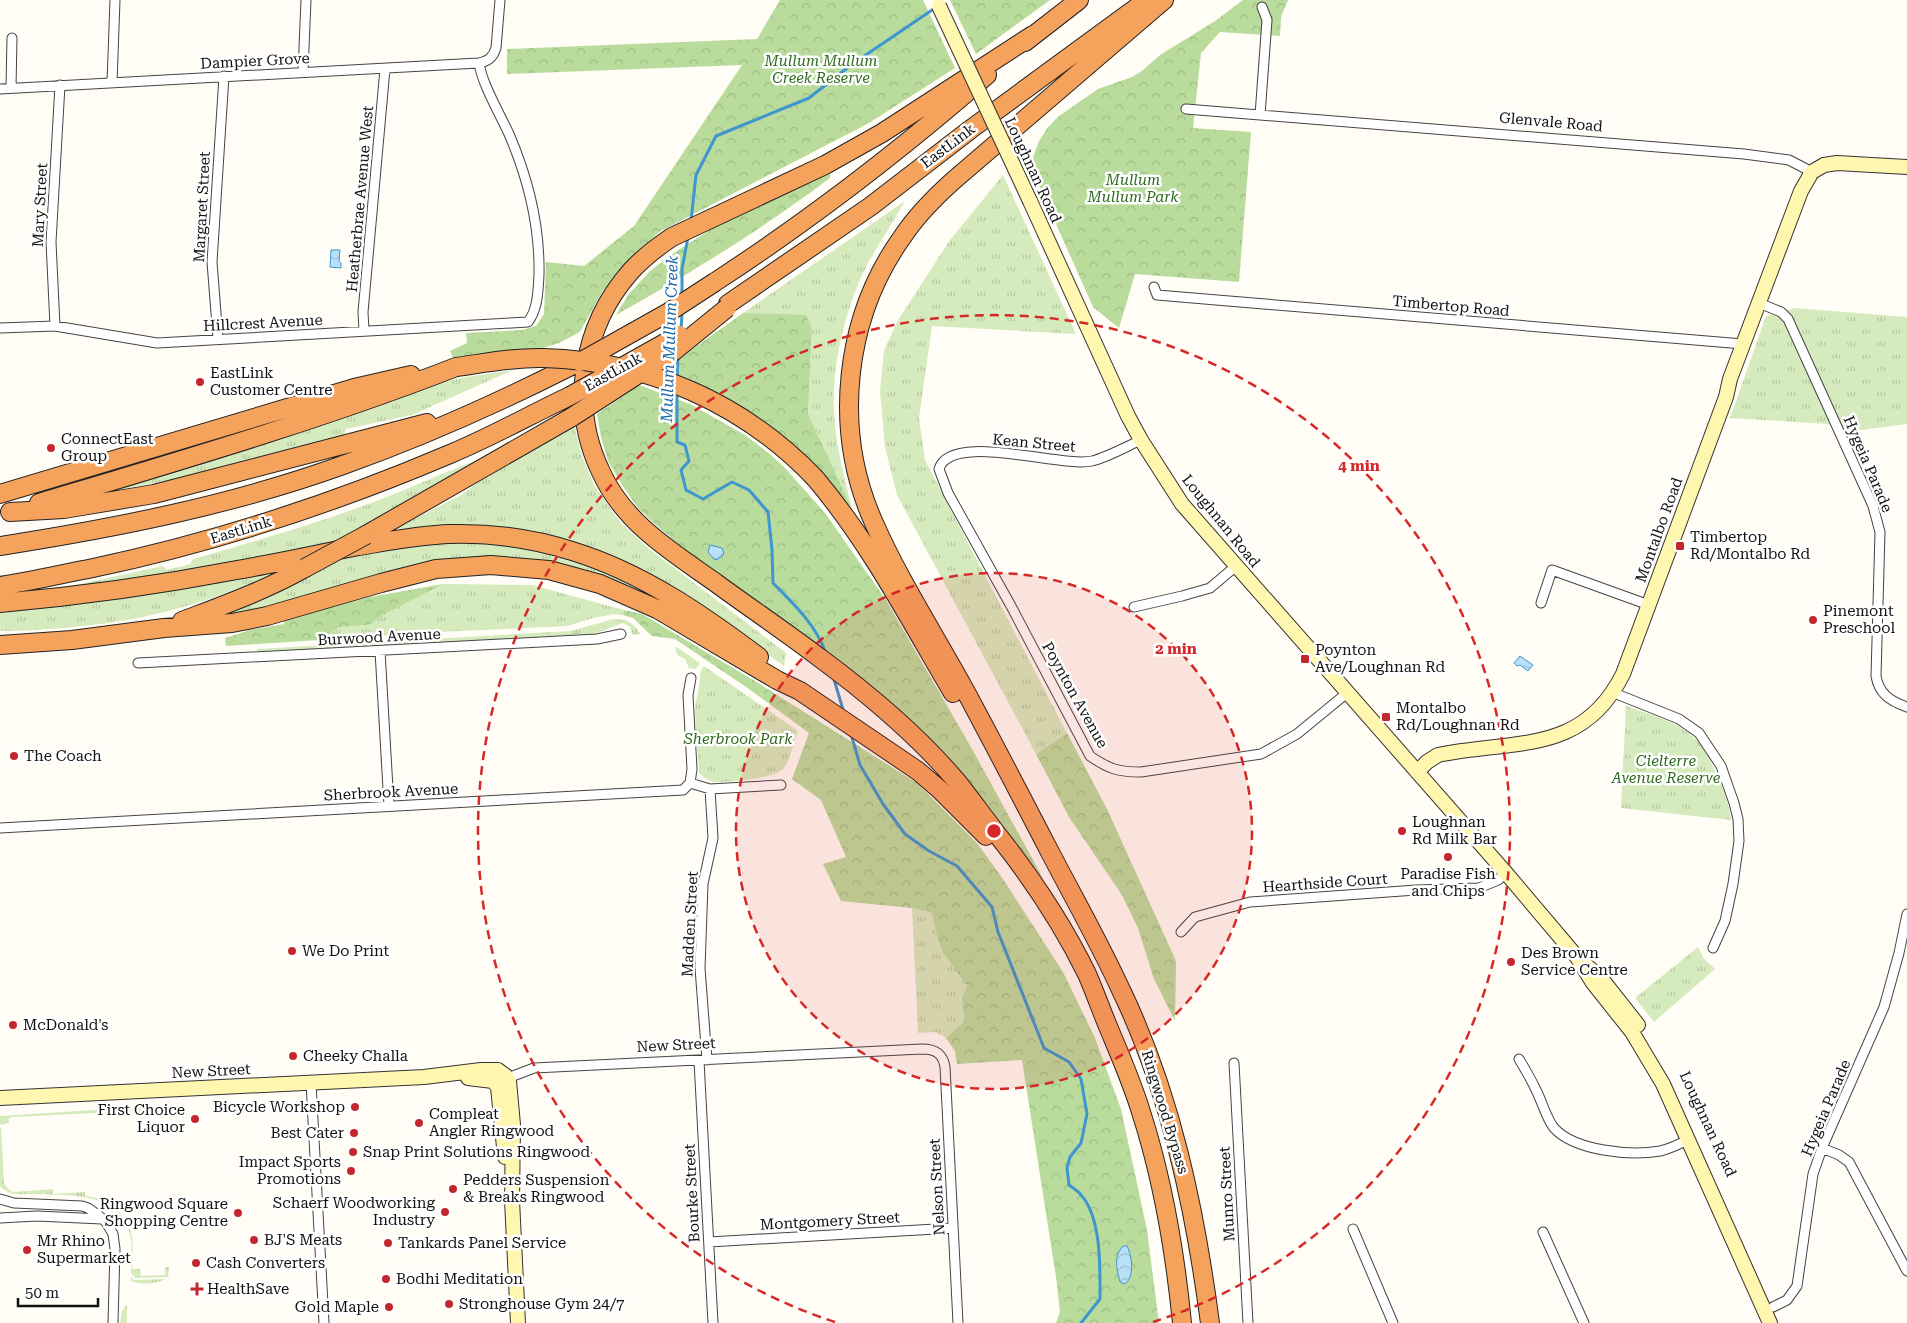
<svg xmlns="http://www.w3.org/2000/svg" width="1907" height="1323" viewBox="0 0 1907 1323" font-family="'Roboto Serif',serif">
<style>
.grass{fill:url(#grass-tufts)}
.forest{fill:url(#forest-crowns)}
.water{fill:url(#water-waves);stroke:#3f96cf}
.lines{fill:none;stroke-linecap:round;stroke-linejoin:round}
.stream{stroke:#3f96cf;stroke-width:3}
.street-casing{stroke:#444;stroke-width:11}
.secondary-casing{stroke:#333;stroke-width:16}
.highway-casing{stroke:#222;stroke-width:20}
.street{stroke:#fff;stroke-width:9}
.secondary{stroke:#fff6b0;stroke-width:14}
.highway{stroke:#f5a25d;stroke-width:18}
.secondary-bridge-casing{stroke:#333;stroke-width:16;stroke-linecap:butt}
.highway-bridge-casing{stroke:#222;stroke-width:20;stroke-linecap:butt}
.secondary-bridge{stroke:#fff6b0;stroke-width:14}
.highway-bridge{stroke:#f5a25d;stroke-width:18}
.ring{fill:none;stroke:#d62828;stroke-width:2.5;stroke-dasharray:9 6}
.poi-dot{fill:#c4262e;stroke:#fff;stroke-width:2}
.labels{text-anchor:middle;stroke-width:5;stroke-linejoin:round;paint-order:stroke}
.street-label{font-size:15px;fill:#111;stroke:#fff}
.park-label{font-size:15px;font-style:italic;fill:#2f6b1f;stroke:#fff}
.poi-label{font-size:15px;fill:#111;stroke:#fff;text-anchor:start}
.water-label{font-size:16px;font-style:italic;fill:#1768a6;stroke:#fff}
.centre{fill:#d62828;stroke:#fff;stroke-width:2.5}
.ring-label{font-size:15px;text-anchor:middle;font-weight:bold;fill:#d62828;stroke:#fff;stroke-width:5;stroke-linejoin:round;paint-order:stroke}
</style>
<defs>
<pattern id="grass-tufts" width="24" height="20" patternUnits="userSpaceOnUse" patternTransform="scale(1.25)"><rect width="24" height="20" fill="#d5ebbd"/><path d="M3 7l-1-3M5 7V3M7 7l1-3M15 17l-1-3M17 17v-4M19 17l1-3" fill="none" stroke="#b6c8a1"/></pattern>
<pattern id="forest-crowns" width="20" height="18" patternUnits="userSpaceOnUse" patternTransform="scale(1.25)"><rect width="20" height="18" fill="#b9dc9c"/><path d="M2 6a3 3 0 1 1 6 0M12 15a3 3 0 1 1 6 0" fill="none" stroke="#9ebc85"/></pattern>
<pattern id="water-waves" width="16" height="10" patternUnits="userSpaceOnUse" patternTransform="scale(1.25)"><rect width="16" height="10" fill="#b9e0f7"/><path d="M0 5q4-4 8 0t8 0" fill="none" stroke="#9ebfd3"/></pattern>
</defs>
<rect width="100%" height="100%" fill="#fffdf5"/>
<path class="grass" d="M 1003,175 L 1076,334 L 932,326 L 919,418 L 925,460 L 1067,733 L 1036,754 L 897,495 L 885,447 L 880,391 L 884,351 L 898,320 L 950,240 Z
M 905,201 C 893,222 880,242 868,263 C 846,305 831,366 834,414 C 836,446 844,477 852,508 L 808,414 L 812,329 L 743,313 Z
M 1795,308 L 1907,317 L 1907,424 L 1845,432 L 1829,424 L 1730,418 L 1766,316 Z
M 513,370 L 412,415 L 346,429 L 344,437 L 176,479 L 107,492 L 106,488 L 421,388 L 460,378 Z
M 574,425 L 582,456 L 594,485 L 619,521 L 648,548 L 786,653 L 784,666 L 745,638 L 667,588 L 462,527 L 395,529 L 463,494 L 483,478 Z
M 488,456 L 322,550 L 34,594 L 163,566 L 167,570 L 190,564 L 193,559 C 249,543 305,527 360,507 C 404,492 445,471 488,456 Z
M 430,542 C 447,542 464,541 480,542 C 539,548 592,565 645,590 L 643,593 L 631,591 L 507,560 L 254,613 L 212,616 L 345,556 Z
M 285,570 C 242,588 198,605 152,615 C 106,625 47,631 0,631 L 0,613 L 156,592 Z
M 443,584 L 532,585 L 624,610 L 623,615 L 614,614 L 593,618 L 568,626 L 437,632 L 319,640 L 340,627 L 369,625 L 383,615 Z
M 613,619 C 626,619 634,622 640,634 L 632,635 L 630,627 L 623,623 L 594,634 L 257,652 L 257,649 L 571,631 Z
M 675,646 L 700,663 L 696,669 L 689,668 L 685,659 L 677,655 Z
M 704,666 L 798,731 C 794,740 790,760 784,768 C 776,779 730,782 716,782 C 709,781 704,778 699,773 C 698,752 695,731 695,710 C 696,697 701,684 700,672 Z
M 1626,706 C 1651,715 1683,722 1701,745 C 1708,754 1712,765 1717,776 C 1724,791 1729,803 1731,820 L 1621,808 Z
M 912,908 L 932,913 L 937,937 L 943,953 L 967,986 L 962,997 L 964,1021 L 946,1038 L 936,1032 L 918,1033 Z
M 1698,947 L 1704,959 L 1715,969 L 1654,1022 L 1635,998 Z
M 156,1106 L 161,1108 L 162,1118 L 159,1118 L 158,1110 L 13,1117 L 9,1118 L 9,1123 L 1,1125 L 0,1123 L 0,1116 Z
M 0,1127 L 1,1128 L 4,1183 L 7,1188 L 13,1192 L 53,1189 L 53,1194 L 85,1192 L 85,1196 C 108,1197 128,1215 132,1237 C 134,1248 132,1259 132,1269 L 140,1269 L 141,1276 L 165,1275 L 165,1267 L 169,1267 L 168,1277 L 135,1278 L 131,1273 C 131,1261 133,1247 130,1235 C 121,1190 66,1196 32,1194 C 20,1194 9,1196 0,1186 Z
M 131,1277 L 134,1280 L 165,1279 C 157,1284 139,1285 131,1281 Z
M 127,1305 L 127,1323 L 120,1323 L 122,1311 Z"/>
<path class="forest" d="M 780,0 L 923,0 L 955,68 L 869,123 L 659,232 L 619,270 L 602,292 L 580,332 L 559,343 L 533,351 L 508,351 L 453,358 L 450,351 L 467,343 L 466,333 L 522,330 L 536,326 L 544,314 L 546,262 L 584,266 L 634,226 L 742,65 L 507,74 L 507,49 L 757,39 Z
M 950,0 L 1050,0 L 976,54 Z
M 1243,0 L 1288,0 L 1281,17 L 1280,36 L 1220,32 L 1201,53 L 1193,128 L 1251,132 L 1239,282 L 1135,274 L 1119,328 L 1093,307 L 1033,172 L 1033,157 L 1039,141 L 1048,127 L 1059,116 L 1098,89 L 1132,77 L 1142,71 L 1160,55 L 1215,21 Z
M 827,168 L 830,174 L 830,178 C 762,229 690,274 616,315 L 628,295 L 650,271 L 672,254 L 729,218 Z
M 743,313 L 806,315 L 812,329 L 808,414 L 852,508 C 819,473 787,434 746,409 C 720,393 691,381 663,370 Z
M 639,385 L 690,404 L 745,435 L 771,455 L 786,469 L 825,513 L 886,600 L 972,749 L 1044,880 L 981,797 L 929,738 L 867,682 L 809,637 L 685,550 L 656,525 L 638,508 L 622,485 L 608,461 L 601,437 L 597,414 Z
M 443,584 L 383,615 L 369,625 L 340,627 L 319,640 L 226,646 L 225,638 L 250,630 L 284,624 L 284,620 L 370,597 Z
M 624,610 L 642,614 L 755,681 L 917,783 L 977,843 L 1003,879 L 1063,972 L 1095,1038 L 1121,1109 L 1147,1230 L 1159,1323 L 1056,1323 L 1060,1312 L 1056,1277 L 1022,1060 L 957,1064 L 955,1051 L 946,1038 L 964,1021 L 962,997 L 967,986 L 943,953 L 937,937 L 932,913 L 912,908 L 841,901 L 823,864 L 846,857 L 821,800 L 792,779 L 809,733 L 749,689 L 675,639 L 652,636 L 633,618 L 623,615 Z
M 1067,733 L 1107,809 L 1176,961 L 1175,1021 L 1154,979 L 1138,928 L 1122,895 L 1069,817 L 1036,754 Z"/>
<path class="water" d="M 331,250 L 340,250 L 339,261 L 341,263 L 341,268 L 330,267 Z
M 710,545 L 722,548 L 724,554 L 717,560 L 714,559 L 708,552 Z
M 1520,656 L 1533,665 L 1528,671 L 1520,665 L 1517,666 L 1514,663 Z
M 1123,1246 L 1127,1246 C 1132,1256 1135,1276 1125,1284 L 1120,1282 C 1117,1269 1113,1257 1123,1246 Z"/>
<g class="lines">
<path class="stream" d="M 691,221 L 696,175 L 716,136 L 809,98 L 851,65 L 935,8
M 682,296 L 682,269 L 688,237
M 681,331 L 682,312
M 677,380 L 678,357
M 677,392 L 677,442 L 685,445 L 689,461 L 681,470 L 686,490 L 703,499 L 732,482 L 749,490 L 768,512 L 772,550 L 773,583 C 793,603 817,626 826,654
M 833,676 L 844,713
M 851,734 L 860,765 L 883,804 L 905,834 L 929,851 L 957,866 L 992,907 L 998,932 L 1044,1048 L 1069,1062 L 1081,1079 L 1087,1114 L 1081,1143 L 1070,1157 L 1067,1168 L 1069,1185 C 1073,1188 1078,1191 1081,1195 C 1102,1218 1100,1270 1100,1299 L 1081,1323"/>
<g class="street-casing">
<path id="street" d="M 303,72 L 306,0
M 112,83 L 115,0
M 11,88 L 12,38
M 0,89 L 479,63 C 489,61 493,57 496,48 L 500,0
M 1186,109 L 1744,154 L 1789,160 L 1812,172
M 1260,115 L 1267,20 L 1262,7
M 1154,287 L 1157,295 L 1743,344
M 1759,303 L 1781,312 L 1788,319 L 1873,506 L 1880,532 L 1876,676 C 1879,694 1890,701 1907,707
M 55,326 L 51,242 L 60,85
M 0,328 L 55,326 L 157,343 L 528,322 C 538,309 538,291 539,275 C 540,226 528,178 509,134 C 500,114 482,84 479,63
M 364,331 L 363,312 L 385,69
M 218,339 L 212,262 L 224,76
M 1141,440 C 1125,447 1108,457 1092,461 C 1061,468 950,431 939,469 L 948,493 L 1011,606 L 1090,756 C 1109,769 1118,772 1141,772 L 1261,754 L 1297,734 L 1347,693
M 1541,603 L 1552,570 L 1649,605
M 1134,607 L 1182,596 L 1210,588 L 1236,566
M 380,651 L 389,806
M 138,663 L 597,639 L 621,634
M 1614,693 L 1679,719 L 1699,733 L 1721,766 L 1734,803 L 1738,819 L 1739,841 L 1733,884 L 1725,921 L 1713,948
M 690,783 L 692,769 L 688,695 L 691,678
M 0,828 L 683,790 L 690,783 L 710,789 L 781,785
M 1181,932 L 1195,917 L 1250,902 L 1416,890 L 1479,888 L 1498,880 L 1506,873
M 1519,1059 C 1525,1069 1531,1079 1536,1090 C 1542,1101 1546,1118 1554,1128 C 1575,1151 1630,1156 1660,1151 C 1670,1149 1679,1144 1688,1140
M 707,1060 L 700,968 L 703,884 L 713,838 L 710,789
M 699,1061 L 713,1323
M 1234,1063 L 1248,1323
M 509,1081 L 513,1076 L 534,1068 L 922,1049 C 936,1049 943,1054 945,1067 L 958,1323
M 311,1083 L 324,1323
M 1822,1148 L 1839,1155 L 1849,1162 L 1907,1271
M 0,1199 L 14,1203 L 82,1206 L 88,1208 L 98,1215 L 106,1222 L 113,1234 L 115,1249 L 113,1323
M 0,1218 L 37,1216 L 102,1219
M 1353,1229 L 1393,1323
M 1543,1232 L 1584,1323
M 709,1242 L 953,1228
M 1773,1307 L 1787,1300 L 1797,1286 L 1813,1174 L 1822,1148 L 1884,1007 L 1899,953 L 1907,914"/>
</g>
<g class="secondary-casing">
<path id="secondary" d="M 1030,201 L 1128,416 L 1141,440 L 1182,504 L 1506,873 L 1577,957 L 1593,983 L 1632,1032 L 1663,1084 L 1770,1323
M 1417,772 L 1427,762 L 1438,755 C 1514,739 1582,756 1623,674 L 1726,397 L 1730,379 L 1801,191 L 1812,172 L 1824,165 L 1837,163 L 1907,167
M 1587,966 L 1601,978 L 1638,1025
M 468,1078 L 493,1081 L 498,1087 L 505,1157
M 0,1098 L 424,1077 L 481,1070 L 498,1070 L 506,1076 L 509,1081 L 513,1125 L 512,1200 L 518,1323"/>
</g>
<g class="highway-casing">
<path id="highway" d="M 1164,0 L 954,180 C 935,197 917,215 903,236 C 844,318 832,430 874,523 C 900,582 936,637 967,694 C 996,748 1024,802 1052,856 C 1075,900 1100,944 1121,990 C 1171,1094 1195,1209 1210,1323
M 1033,35 L 882,133 L 825,165 L 672,237 C 657,247 643,258 631,271 C 582,326 569,406 601,472 C 624,523 672,552 716,583 C 750,608 786,632 820,658 C 870,695 919,736 959,784 C 973,802 986,820 1000,838 C 1033,880 1063,925 1087,974 C 1094,990 1100,1007 1107,1024 C 1119,1053 1132,1082 1141,1112 C 1163,1180 1175,1252 1182,1323
M 1025,42 L 1079,0
M 715,282 C 810,220 901,150 987,75
M 728,304 L 871,206 L 971,129 L 1147,0
M 815,478 C 870,543 910,620 953,693
M 0,494 L 354,388 L 411,375
M 39,503 C 179,461 320,420 456,367
M 10,512 L 64,509 L 154,494 L 427,423
M 366,535 L 572,417
M 0,546 C 116,528 232,505 343,465 C 422,437 498,403 573,365
M 0,586 C 31,581 62,574 93,568 C 216,542 335,503 450,454 C 491,437 530,415 570,396
M 0,603 C 80,596 159,585 237,570 C 278,563 318,554 359,546 C 389,541 419,535 450,534 C 490,533 534,539 572,551 C 641,572 702,614 759,657
M 182,621 C 224,605 266,590 305,568
M 0,645 L 72,640 L 164,628 L 232,623 L 267,616 L 381,583 L 436,569 L 491,565 L 549,570 L 600,584 L 657,609 L 777,680 L 800,691 L 918,771 L 939,789 L 986,836"/>
</g>
<use href="#street" class="street"/>
<use href="#secondary" class="secondary"/>
<use href="#highway" class="highway"/>
<g class="secondary-bridge-casing">
<path id="secondary-bridge" d="M 939,6 L 1030,201"/>
</g>
<g class="highway-bridge-casing">
<path id="highway-bridge" d="M 580,362 L 669,312 L 715,282
M 456,367 C 485,363 515,357 544,358 C 648,361 743,403 815,478
M 570,396 L 679,335
M 572,417 L 674,351 L 727,308
M 305,568 L 366,535"/>
</g>
<use href="#secondary-bridge" class="secondary-bridge"/>
<use href="#highway-bridge" class="highway-bridge"/>
</g>
<circle cx="994" cy="831" r="258" fill="#d62828" fill-opacity=".12"/>
<g class="ring">
<circle cx="994" cy="831" r="258"/>
<path d="M835 1322A516 516 0 1 1 1153 1322"/>
</g>
<g class="poi-dot">
<circle cx="200" cy="382" r="5"/>
<circle cx="51" cy="448" r="5"/>
<rect x="1675" y="541" width="10" height="10" rx="2.5"/>
<circle cx="1813" cy="620" r="5"/>
<rect x="1300" y="654" width="10" height="10" rx="2.5"/>
<rect x="1381" y="712" width="10" height="10" rx="2.5"/>
<circle cx="14" cy="756" r="5"/>
<circle cx="1402" cy="831" r="5"/>
<circle cx="1448" cy="857" r="5"/>
<circle cx="292" cy="951" r="5"/>
<circle cx="1511" cy="962" r="5"/>
<circle cx="13" cy="1025" r="5"/>
<circle cx="293" cy="1056" r="5"/>
<circle cx="355" cy="1107" r="5"/>
<circle cx="195" cy="1119" r="5"/>
<circle cx="419" cy="1123" r="5"/>
<circle cx="354" cy="1133" r="5"/>
<circle cx="353" cy="1152" r="5"/>
<circle cx="351" cy="1171" r="5"/>
<circle cx="453" cy="1189" r="5"/>
<circle cx="445" cy="1212" r="5"/>
<circle cx="238" cy="1213" r="5"/>
<circle cx="254" cy="1240" r="5"/>
<circle cx="388" cy="1243" r="5"/>
<circle cx="27" cy="1250" r="5"/>
<circle cx="196" cy="1263" r="5"/>
<circle cx="386" cy="1279" r="5"/>
<path d="M194.5 1281.5h5v5h5v5h-5v5h-5v-5h-5v-5h5z"/>
<circle cx="449" cy="1304" r="5"/>
<circle cx="389" cy="1307" r="5"/>
</g>
<g class="labels">
<g class="street-label">
<text transform="translate(255 61) rotate(-3)" y="5">Dampier Grove</text>
<text transform="translate(1551 122) rotate(5)" y="5">Glenvale Road</text>
<text transform="translate(948 146) rotate(-37)" y="5">EastLink</text>
<text transform="translate(1033 170) rotate(65)" y="5">Loughnan Road</text>
<text transform="translate(360 199) rotate(-85)" y="5">Heatherbrae Avenue West</text>
<text transform="translate(40 205) rotate(-87)" y="5">Mary Street</text>
<text transform="translate(202 207) rotate(-87)" y="5">Margaret Street</text>
<text transform="translate(1451 306) rotate(5)" y="5">Timbertop Road</text>
<text transform="translate(263 323) rotate(-3)" y="5">Hillcrest Avenue</text>
<text transform="translate(613 372) rotate(-29)" y="5">EastLink</text>
<text transform="translate(1034 443) rotate(5)" y="5">Kean Street</text>
<text transform="translate(1868 464) rotate(67)" y="5">Hygeia Parade</text>
<text transform="translate(1221 521) rotate(51)" y="5">Loughnan Road</text>
<text transform="translate(241 530) rotate(-17)" y="5">EastLink</text>
<text transform="translate(1659 530) rotate(-70)" y="5">Montalbo Road</text>
<text transform="translate(379 637) rotate(-3)" y="5">Burwood Avenue</text>
<text transform="translate(1075 695) rotate(61)" y="5">Poynton Avenue</text>
<text transform="translate(391 792) rotate(-3)" y="5">Sherbrook Avenue</text>
<text transform="translate(1325 883) rotate(-4)" y="5">Hearthside Court</text>
<text transform="translate(690 924) rotate(-87)" y="5">Madden Street</text>
<text transform="translate(676 1045) rotate(-3)" y="5">New Street</text>
<text transform="translate(211 1071) rotate(-3)" y="5">New Street</text>
<text transform="translate(1826 1108) rotate(-67)" y="5">Hygeia Parade</text>
<text transform="translate(1165 1112) rotate(73)" y="5">Ringwood Bypass</text>
<text transform="translate(1708 1124) rotate(65)" y="5">Loughnan Road</text>
<text transform="translate(937 1187) rotate(-93)" y="5">Nelson Street</text>
<text transform="translate(692 1193) rotate(-93)" y="5">Bourke Street</text>
<text transform="translate(1227 1194) rotate(-93)" y="5">Munro Street</text>
<text transform="translate(830 1221) rotate(-3)" y="5">Montgomery Street</text>
</g>
<g class="park-label">
<text x="821" y="66">Mullum Mullum<tspan x="821" dy="17">Creek Reserve</tspan></text>
<text x="1133" y="185">Mullum<tspan x="1133" dy="17">Mullum Park</tspan></text>
<text x="738" y="744">Sherbrook Park</text>
<text x="1666" y="766">Cielterre<tspan x="1666" dy="17">Avenue Reserve</tspan></text>
</g>
<g class="poi-label">
<text x="210" y="378">EastLink<tspan x="210" dy="17">Customer Centre</tspan></text>
<text x="61" y="444">ConnectEast<tspan x="61" dy="17">Group</tspan></text>
<text x="1690" y="542">Timbertop<tspan x="1690" dy="17">Rd/Montalbo Rd</tspan></text>
<text x="1823" y="616">Pinemont<tspan x="1823" dy="17">Preschool</tspan></text>
<text x="1315" y="655">Poynton<tspan x="1315" dy="17">Ave/Loughnan Rd</tspan></text>
<text x="1396" y="713">Montalbo<tspan x="1396" dy="17">Rd/Loughnan Rd</tspan></text>
<text x="24" y="761">The Coach</text>
<text x="1412" y="827">Loughnan<tspan x="1412" dy="17">Rd Milk Bar</tspan></text>
<text x="1448" y="879" text-anchor="middle">Paradise Fish<tspan x="1448" dy="17">and Chips</tspan></text>
<text x="302" y="956">We Do Print</text>
<text x="1521" y="958">Des Brown<tspan x="1521" dy="17">Service Centre</tspan></text>
<text x="23" y="1030">McDonald's</text>
<text x="303" y="1061">Cheeky Challa</text>
<text x="345" y="1112" text-anchor="end">Bicycle Workshop</text>
<text x="185" y="1115" text-anchor="end">First Choice<tspan x="185" dy="17">Liquor</tspan></text>
<text x="429" y="1119">Compleat<tspan x="429" dy="17">Angler Ringwood</tspan></text>
<text x="344" y="1138" text-anchor="end">Best Cater</text>
<text x="363" y="1157">Snap Print Solutions Ringwood</text>
<text x="341" y="1167" text-anchor="end">Impact Sports<tspan x="341" dy="17">Promotions</tspan></text>
<text x="463" y="1185">Pedders Suspension<tspan x="463" dy="17">&amp; Breaks Ringwood</tspan></text>
<text x="435" y="1208" text-anchor="end">Schaerf Woodworking<tspan x="435" dy="17">Industry</tspan></text>
<text x="228" y="1209" text-anchor="end">Ringwood Square<tspan x="228" dy="17">Shopping Centre</tspan></text>
<text x="264" y="1245">BJ'S Meats</text>
<text x="37" y="1246">Mr Rhino<tspan x="37" dy="17">Supermarket</tspan></text>
<text x="398" y="1248">Tankards Panel Service</text>
<text x="206" y="1268">Cash Converters</text>
<text x="396" y="1284">Bodhi Meditation</text>
<text x="207" y="1294">HealthSave</text>
<text x="459" y="1309">Stronghouse Gym 24/7</text>
<text x="379" y="1312" text-anchor="end">Gold Maple</text>
</g>
<g class="water-label">
<text transform="translate(669 339) rotate(-88)" y="6">Mullum Mullum Creek</text>
</g>
</g>
<circle cx="994" cy="831" r="8" class="centre"/>
<g class="ring-label">
<text x="1359" y="471">4 min</text>
<text x="1176" y="654">2 min</text>
</g>
<path d="M18 1298v8h80v-8" fill="none" stroke="#111111" stroke-width="2.5"/>
<text x="25" y="1298" font-size="15" fill="#111111" stroke="#ffffff" stroke-width="4" paint-order="stroke">50 m</text>
</svg>
